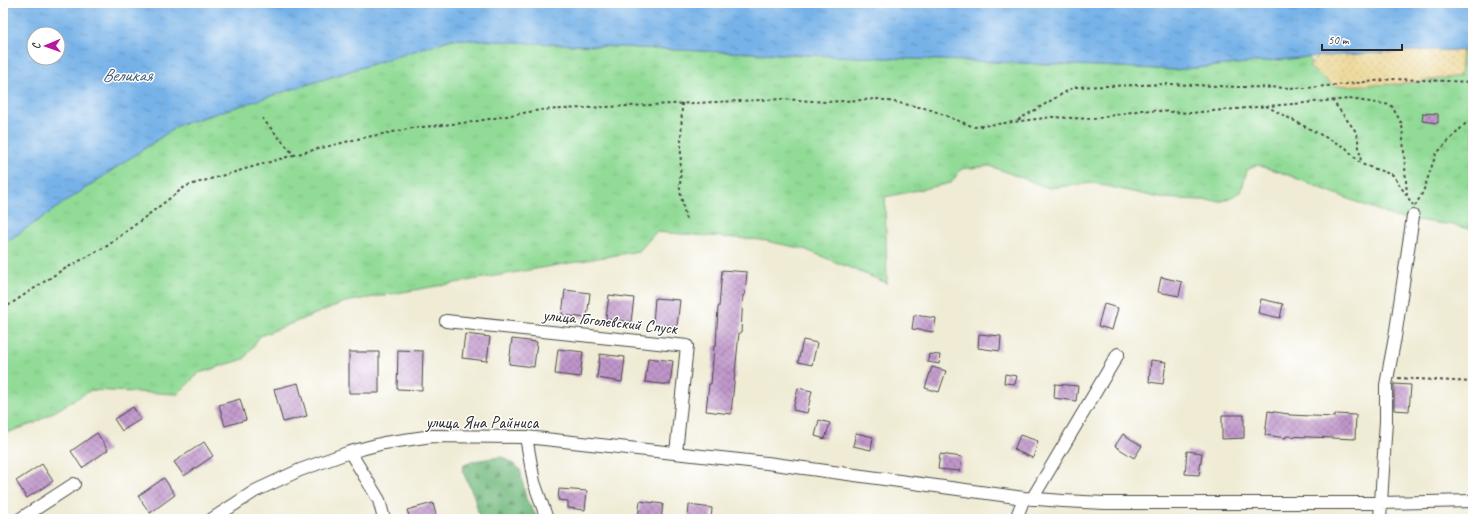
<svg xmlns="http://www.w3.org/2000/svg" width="1476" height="522" viewBox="0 0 1476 522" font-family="Caveat,sans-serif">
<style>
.grass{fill:url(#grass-tufts);stroke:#5e8361}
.forest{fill:url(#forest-firs);stroke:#507356}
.sand{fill:url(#sand-dots);stroke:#8c8264}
.water{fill:url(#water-ripples);stroke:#506e8a;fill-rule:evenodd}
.building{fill:url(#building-cross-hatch)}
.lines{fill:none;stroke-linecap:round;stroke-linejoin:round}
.minor-casing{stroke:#484844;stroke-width:14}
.path{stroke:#484844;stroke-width:2;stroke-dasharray:3 3;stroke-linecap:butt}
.minor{stroke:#fff;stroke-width:12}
.labels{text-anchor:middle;stroke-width:3;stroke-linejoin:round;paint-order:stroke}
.street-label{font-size:17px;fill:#2b2b2b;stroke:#fff}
.water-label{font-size:18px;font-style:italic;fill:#455a6d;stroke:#fff}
</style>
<defs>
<pattern id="grass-tufts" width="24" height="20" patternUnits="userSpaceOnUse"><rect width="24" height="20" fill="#92db97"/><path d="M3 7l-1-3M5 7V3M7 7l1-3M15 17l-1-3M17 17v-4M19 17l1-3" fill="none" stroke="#7ebc82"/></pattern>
<pattern id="forest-firs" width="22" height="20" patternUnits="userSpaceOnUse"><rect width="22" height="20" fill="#75bb80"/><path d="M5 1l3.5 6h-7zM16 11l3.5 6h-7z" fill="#609869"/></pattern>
<pattern id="sand-dots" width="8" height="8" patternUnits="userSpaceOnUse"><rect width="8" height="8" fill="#eeda9e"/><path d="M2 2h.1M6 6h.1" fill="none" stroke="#cb8" stroke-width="1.8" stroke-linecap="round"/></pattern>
<pattern id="water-ripples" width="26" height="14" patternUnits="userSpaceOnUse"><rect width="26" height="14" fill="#76b2e8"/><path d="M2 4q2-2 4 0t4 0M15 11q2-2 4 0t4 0" fill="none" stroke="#6191bc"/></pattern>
<pattern id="building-cross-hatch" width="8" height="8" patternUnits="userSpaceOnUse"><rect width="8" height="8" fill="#c096cb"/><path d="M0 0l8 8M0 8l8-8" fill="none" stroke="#9c7ba5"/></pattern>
</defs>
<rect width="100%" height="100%" fill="#fff"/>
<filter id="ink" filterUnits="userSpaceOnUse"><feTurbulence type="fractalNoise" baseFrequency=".025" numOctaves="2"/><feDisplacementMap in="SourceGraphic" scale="8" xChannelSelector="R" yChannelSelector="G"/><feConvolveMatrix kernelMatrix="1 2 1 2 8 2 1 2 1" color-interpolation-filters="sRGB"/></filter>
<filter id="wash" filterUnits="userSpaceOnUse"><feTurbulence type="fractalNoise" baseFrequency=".012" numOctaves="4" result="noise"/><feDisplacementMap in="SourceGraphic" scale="16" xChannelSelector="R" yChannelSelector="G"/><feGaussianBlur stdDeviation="0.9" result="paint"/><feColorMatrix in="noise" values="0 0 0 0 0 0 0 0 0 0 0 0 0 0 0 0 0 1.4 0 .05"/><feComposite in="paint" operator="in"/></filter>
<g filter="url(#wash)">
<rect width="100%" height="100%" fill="#efebd4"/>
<path class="grass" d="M 452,39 L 701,51 L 1100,66 L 1174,70 L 1309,57 L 1312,64 L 1309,67 L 1460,76 L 1462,50 L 1473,51 L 1473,230 L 1453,225 L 1395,217 L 1280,172 L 1257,165 L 1247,170 L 1241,192 L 1223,201 L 1160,198 L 1092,183 L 1049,188 L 990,166 L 961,169 L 951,183 L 885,197 L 887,283 L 804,249 L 762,240 L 656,232 L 639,251 L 345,302 L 260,336 L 244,359 L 199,373 L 178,394 L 91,390 L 35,423 L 3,434 L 3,244 L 179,125 Z"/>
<path class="forest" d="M 500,457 L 505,458 L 520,469 L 526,499 L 538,519 L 480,519 L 474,496 L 462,470 L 464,465 L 474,461 Z"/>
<path class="sand" d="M 1462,47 L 1460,76 L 1401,84 L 1334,86 L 1309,67 L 1322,51 Z"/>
<path class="water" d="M 3,3 L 1473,3 L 1473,51 L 1430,50 L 1309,57 L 1174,70 L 1100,66 L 701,51 L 452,39 L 179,125 L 3,244 ZM 34,34 L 58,34 L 58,58 L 34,58 Z"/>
<g id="blocks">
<path class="building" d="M 1423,113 L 1438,114 L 1438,123 L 1422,121 Z
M 722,270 L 747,272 L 745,295 L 743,295 L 741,333 L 739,333 L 731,414 L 706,411 L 709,384 L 711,384 L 714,346 L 716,346 L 718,307 L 719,307 Z
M 1161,277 L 1182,282 L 1179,296 L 1158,292 Z
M 565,290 L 590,293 L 587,318 L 562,315 Z
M 609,295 L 634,298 L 631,322 L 606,319 Z
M 655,298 L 680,300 L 677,326 L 653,324 Z
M 1261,299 L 1283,304 L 1280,318 L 1258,313 Z
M 1104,304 L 1118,308 L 1112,330 L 1098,326 Z
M 914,315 L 936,318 L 934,332 L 912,329 Z
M 465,334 L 490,337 L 487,361 L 462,358 Z
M 979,334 L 1001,336 L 1000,351 L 978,348 Z
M 512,339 L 537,342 L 534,367 L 509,364 Z
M 803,340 L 817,343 L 812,365 L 798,362 Z
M 558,349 L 583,352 L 580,377 L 555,374 Z
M 398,350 L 423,351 L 422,390 L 397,389 Z
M 349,352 L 379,352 L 379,393 L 349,393 Z
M 600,354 L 625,357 L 622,382 L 597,378 Z
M 929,354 L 940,355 L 939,364 L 928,362 Z
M 648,358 L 673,361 L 670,385 L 645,382 Z
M 1151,360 L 1166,362 L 1163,384 L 1149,382 Z
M 932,367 L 946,371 L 939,392 L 925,388 Z
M 1005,374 L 1017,376 L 1015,384 L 1004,383 Z
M 298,383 L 307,416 L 283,422 L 274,389 Z
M 1055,384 L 1078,386 L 1076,401 L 1054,398 Z
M 1394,384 L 1411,385 L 1409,411 L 1394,410 Z
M 798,388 L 812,391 L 807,413 L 793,410 Z
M 240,399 L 246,420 L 225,426 L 219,405 Z
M 133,407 L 141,419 L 122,431 L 114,419 Z
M 1268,411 L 1289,414 L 1289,415 L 1335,417 L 1335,414 L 1356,415 L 1355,439 L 1286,436 L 1286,438 L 1265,435 Z
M 1222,415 L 1244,415 L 1244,438 L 1222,439 Z
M 819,420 L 830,423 L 825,439 L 815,436 Z
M 97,433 L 108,450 L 82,468 L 71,451 Z
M 856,433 L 873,437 L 871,450 L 853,446 Z
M 1123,434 L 1142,446 L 1134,458 L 1115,446 Z
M 1020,435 L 1038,441 L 1033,458 L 1014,450 Z
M 204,442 L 213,456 L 184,476 L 174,462 Z
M 1187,451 L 1202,453 L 1199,475 L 1185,474 Z
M 940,454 L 962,457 L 960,471 L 938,469 Z
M 42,464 L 53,481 L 27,498 L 16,481 Z
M 164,478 L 175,495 L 150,513 L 138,496 Z
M 559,489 L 587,491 L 585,510 L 568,508 L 568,501 L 558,500 Z
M 640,501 L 663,504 L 661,519 L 638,519 Z
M 433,503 L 437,519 L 410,519 L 407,510 Z
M 689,505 L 712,508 L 711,519 L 688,519 Z"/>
</g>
</g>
<g filter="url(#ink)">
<use href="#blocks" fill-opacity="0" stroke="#484844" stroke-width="1"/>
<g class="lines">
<g class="minor-casing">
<path id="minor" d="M 446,321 L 687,346 L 676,453
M 526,437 L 534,482 L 547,519
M 350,452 L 379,500 L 384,519
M 1032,499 L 1118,354
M 20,519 L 74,484
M 212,519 L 255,491 L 300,470 L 350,452 L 384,443 L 432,436 L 526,437 L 767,463 L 1024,498 L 1063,501 L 1105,503 L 1380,503 L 1473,501
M 1016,519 L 1024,498
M 1380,519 L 1386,421 L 1386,385 L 1395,337 L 1413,216"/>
</g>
<path class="path" d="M 1332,100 L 1357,133 L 1361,162
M 682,103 L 680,191 L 686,220
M 1266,106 L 1346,148 L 1361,164 L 1393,175 L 1413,205
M 262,118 L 294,155 L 357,139 L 413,128 L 472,122 L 540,110 L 783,99 L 826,102 L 879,99 L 929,109 L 974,127 L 1052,117 L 1093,119 L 1142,110 L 1190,113 L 1349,99 L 1391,105 L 1402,124 L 1407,195
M 1018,120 L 1074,87 L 1171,84 L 1239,87 L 1307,88 L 1395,79 L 1473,82
M 1415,206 L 1423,192 L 1436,154 L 1467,122 L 1473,121
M 3,309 L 59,272 L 107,246 L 186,186 L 294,155
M 1398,378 L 1473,382"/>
<use href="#minor" class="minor"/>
</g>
</g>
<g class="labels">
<g class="street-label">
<text transform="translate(610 321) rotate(6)" y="6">улица Гоголевский Спуск</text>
<text x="482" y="428">улица Яна Райниса</text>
</g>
<g class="water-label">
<text x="127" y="81">Великая</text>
</g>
</g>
<rect width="1476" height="522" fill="none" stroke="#fff" stroke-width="16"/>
<g transform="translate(46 46) rotate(268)"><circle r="19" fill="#ffffff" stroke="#aaaaaa"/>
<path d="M0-3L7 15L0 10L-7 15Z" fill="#b5179e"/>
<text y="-6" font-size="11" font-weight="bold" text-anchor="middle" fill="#2b2b2b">С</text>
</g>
<path d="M1322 44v6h80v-6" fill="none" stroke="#2b2b2b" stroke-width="2"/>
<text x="1328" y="44" font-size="12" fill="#2b2b2b" stroke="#ffffff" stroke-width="3" paint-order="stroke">50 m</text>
</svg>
